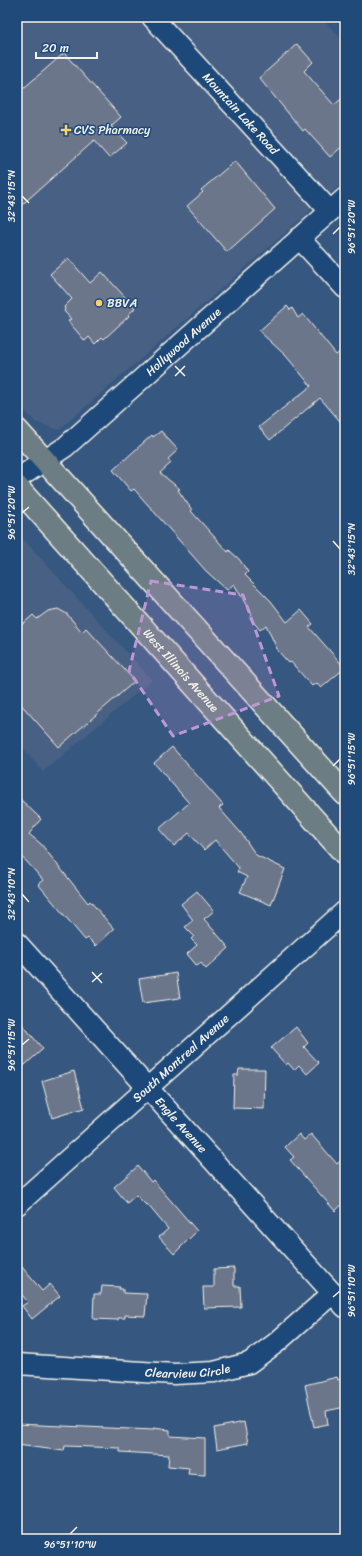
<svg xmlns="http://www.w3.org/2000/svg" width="362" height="1556" viewBox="0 0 362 1556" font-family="Sriracha,sans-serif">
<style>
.built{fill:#466083}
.building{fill:#6c768b;stroke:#f4f1e8}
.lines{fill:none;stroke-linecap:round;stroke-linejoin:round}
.minor-casing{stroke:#f4f1e8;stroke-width:23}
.major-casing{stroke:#f4f1e8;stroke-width:25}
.minor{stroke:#1f4a7a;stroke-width:20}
.major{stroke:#6c7e84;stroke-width:22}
.marked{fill:#be98d6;fill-opacity:0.2;stroke:#be98d6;stroke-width:3;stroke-dasharray:8 5;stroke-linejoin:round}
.ticks{fill:none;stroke:#f4f1e8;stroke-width:1.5}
.poi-dot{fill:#ffd166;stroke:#1f4a7a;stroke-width:1.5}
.labels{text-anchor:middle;stroke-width:3;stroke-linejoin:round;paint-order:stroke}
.street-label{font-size:12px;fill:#f4f1e8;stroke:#1f4a7a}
.poi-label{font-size:12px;fill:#f4f1e8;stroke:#1f4a7a;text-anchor:start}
.neatline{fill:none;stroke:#f4f1e8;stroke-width:1.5}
.ticks-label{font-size:10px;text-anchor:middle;fill:#f4f1e8}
</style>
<rect width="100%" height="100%" fill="#36577f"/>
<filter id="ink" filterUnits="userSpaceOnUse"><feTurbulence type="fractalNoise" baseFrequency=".025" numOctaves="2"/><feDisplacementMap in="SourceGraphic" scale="8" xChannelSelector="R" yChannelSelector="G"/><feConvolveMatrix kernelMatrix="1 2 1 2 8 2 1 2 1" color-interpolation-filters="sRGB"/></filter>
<g filter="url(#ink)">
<path class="built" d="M 17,17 L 321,17 L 345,43 L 345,181 L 59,430 L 35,422 L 17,402 Z
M 17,532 L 152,680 L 43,772 L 17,741 Z"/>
<path class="building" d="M 297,44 L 313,62 L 304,71 L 334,105 L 345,96 L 345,144 L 330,157 L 305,129 L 303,131 L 259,78 Z
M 64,53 L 121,117 L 111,126 L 127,143 L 109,158 L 94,141 L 17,209 L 17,94 Z
M 235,161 L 275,209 L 227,252 L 187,206 L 203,192 L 201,190 Z
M 68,258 L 90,283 L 102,272 L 135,308 L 128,315 L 129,316 L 104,339 L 102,337 L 95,344 L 89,337 L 85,341 L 68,321 L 71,319 L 64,311 L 65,309 L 64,307 L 72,299 L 50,274 Z
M 287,306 L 290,310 L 292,308 L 298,318 L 303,314 L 336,355 L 345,348 L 345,427 L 320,398 L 270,440 L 259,427 L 311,386 L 286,356 L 259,331 Z
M 161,431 L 178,450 L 168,459 L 171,463 L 160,473 L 180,489 L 178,490 L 192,510 L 191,511 L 228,552 L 229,550 L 239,559 L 248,572 L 245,575 L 271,601 L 287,622 L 301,610 L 313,624 L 309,627 L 345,668 L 321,688 L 316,683 L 312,686 L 291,662 L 289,663 L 278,651 L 266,625 L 260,630 L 250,618 L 252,615 L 234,584 L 227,590 L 206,571 L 134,489 L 131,491 L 113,470 L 152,435 L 153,437 Z
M 58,609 L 67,614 L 82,632 L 86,628 L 135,681 L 59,747 L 17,700 L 17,629 L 33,615 L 37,619 L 48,611 Z
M 172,747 L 223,805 L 219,808 L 241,833 L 256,855 L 285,869 L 271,905 L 240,892 L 247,877 L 237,872 L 239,868 L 215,840 L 204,850 L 189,833 L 174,846 L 159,829 L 189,803 L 154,763 Z
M 17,796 L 41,819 L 29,834 L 41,844 L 88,903 L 90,901 L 114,929 L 96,946 L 88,938 L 85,940 L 38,884 L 43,880 L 27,862 L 17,853 Z
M 197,891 L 214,911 L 204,919 L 229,948 L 206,969 L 201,963 L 197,966 L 187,954 L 197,945 L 191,939 L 194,936 L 185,927 L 193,920 L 181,904 Z
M 176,973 L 180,998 L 143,1003 L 139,979 Z
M 17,1018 L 43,1049 L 17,1072 Z
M 296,1027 L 308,1043 L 304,1047 L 319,1063 L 307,1074 L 299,1065 L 294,1070 L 288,1063 L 286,1065 L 271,1048 Z
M 239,1069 L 265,1069 L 264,1109 L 233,1108 L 234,1075 L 238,1075 Z
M 74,1071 L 84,1108 L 52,1118 L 42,1081 Z
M 299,1134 L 304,1140 L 311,1134 L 337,1164 L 345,1157 L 345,1202 L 335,1211 L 290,1160 L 294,1157 L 285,1147 Z
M 138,1166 L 151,1182 L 153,1180 L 197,1231 L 174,1254 L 159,1237 L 168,1229 L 147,1204 L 146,1205 L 136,1195 L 127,1203 L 114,1187 Z
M 17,1261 L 42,1291 L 50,1284 L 60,1296 L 32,1319 L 22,1306 L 28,1302 L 17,1289 Z
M 234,1268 L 234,1286 L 240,1286 L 241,1307 L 204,1308 L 203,1287 L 214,1287 L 214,1269 Z
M 102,1286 L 120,1287 L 119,1289 L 123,1289 L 123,1293 L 147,1294 L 145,1316 L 125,1315 L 125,1318 L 118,1318 L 118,1320 L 93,1319 L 94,1294 L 101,1294 Z
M 337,1377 L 338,1380 L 343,1379 L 345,1407 L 326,1411 L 328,1424 L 314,1427 L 305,1385 Z
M 244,1422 L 248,1443 L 217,1449 L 214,1428 Z
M 17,1424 L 153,1430 L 153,1428 L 170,1430 L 170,1436 L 205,1438 L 205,1475 L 188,1474 L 189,1468 L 168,1466 L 169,1455 L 120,1452 L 120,1448 L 65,1446 L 64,1451 L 17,1445 Z"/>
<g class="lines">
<g class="minor-casing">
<g id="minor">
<path id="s1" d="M 152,17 L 330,211"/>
<path d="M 299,238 L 345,288"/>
<path id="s2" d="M 17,479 L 65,447 L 345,198"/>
<path id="s3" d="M 17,943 L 345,1307"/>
<path id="s4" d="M 17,1205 L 345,911"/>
<path id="s5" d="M 17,1364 L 174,1374 L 214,1372 L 249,1363 L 276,1343 L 333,1293"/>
</g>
</g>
<g class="major-casing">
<g id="major">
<path d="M 17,430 L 345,794"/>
<path id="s6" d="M 17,487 L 345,854"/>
</g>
</g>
<use href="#minor" class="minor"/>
<use href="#major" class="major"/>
</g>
</g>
<path class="marked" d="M 151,581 L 243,595 L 279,696 L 173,736 L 129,671 Z"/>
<path class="ticks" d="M 22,196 L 29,203M 333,234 L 340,227M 175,366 L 185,376M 175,376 L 185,366M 22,513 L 29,507M 333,541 L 340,549M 333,766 L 340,759M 22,894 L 29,902M 92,972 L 102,983M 92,982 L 102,973M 22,1045 L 29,1039M 333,1297 L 340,1291M 70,1534 L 77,1527"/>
<g class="poi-dot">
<path d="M64 124h4v4h4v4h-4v4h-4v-4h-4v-4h4z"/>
<circle cx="99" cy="303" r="4"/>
</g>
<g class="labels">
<g class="street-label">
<text dy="4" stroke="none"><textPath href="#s1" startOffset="131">Mountain Lake Road</textPath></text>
<text dy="4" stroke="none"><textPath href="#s2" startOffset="216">Hollywood Avenue</textPath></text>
<text dy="4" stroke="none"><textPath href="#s6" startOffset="246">West Illinois Avenue</textPath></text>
<text dy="4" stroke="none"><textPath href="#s4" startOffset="220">South Montreal Avenue</textPath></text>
<text dy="4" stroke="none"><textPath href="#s3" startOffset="245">Engle Avenue</textPath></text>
<text dy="4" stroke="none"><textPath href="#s5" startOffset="171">Clearview Circle</textPath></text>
</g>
<g class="poi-label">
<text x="74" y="134">CVS Pharmacy</text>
<text x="107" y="307">BBVA</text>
</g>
</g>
<rect width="362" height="1556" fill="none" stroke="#1f4a7a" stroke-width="44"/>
<path d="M36 52v6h61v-6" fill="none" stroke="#f4f1e8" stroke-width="2"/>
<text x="42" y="52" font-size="12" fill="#f4f1e8" stroke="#1f4a7a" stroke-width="3" paint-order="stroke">20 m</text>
<rect x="22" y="22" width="318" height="1512" class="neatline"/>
<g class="ticks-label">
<text transform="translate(11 196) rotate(-90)" y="4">32°43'15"N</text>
<text transform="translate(351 227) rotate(-90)" y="4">96°51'20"W</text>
<text transform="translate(11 513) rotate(-90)" y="4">96°51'20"W</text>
<text transform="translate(351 549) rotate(-90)" y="4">32°43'15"N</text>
<text transform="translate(351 759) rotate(-90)" y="4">96°51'15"W</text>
<text transform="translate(11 894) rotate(-90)" y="4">32°43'10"N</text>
<text transform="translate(11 1045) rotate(-90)" y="4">96°51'15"W</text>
<text transform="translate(351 1291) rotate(-90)" y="4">96°51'10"W</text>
<text x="70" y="1548">96°51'10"W</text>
</g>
</svg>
